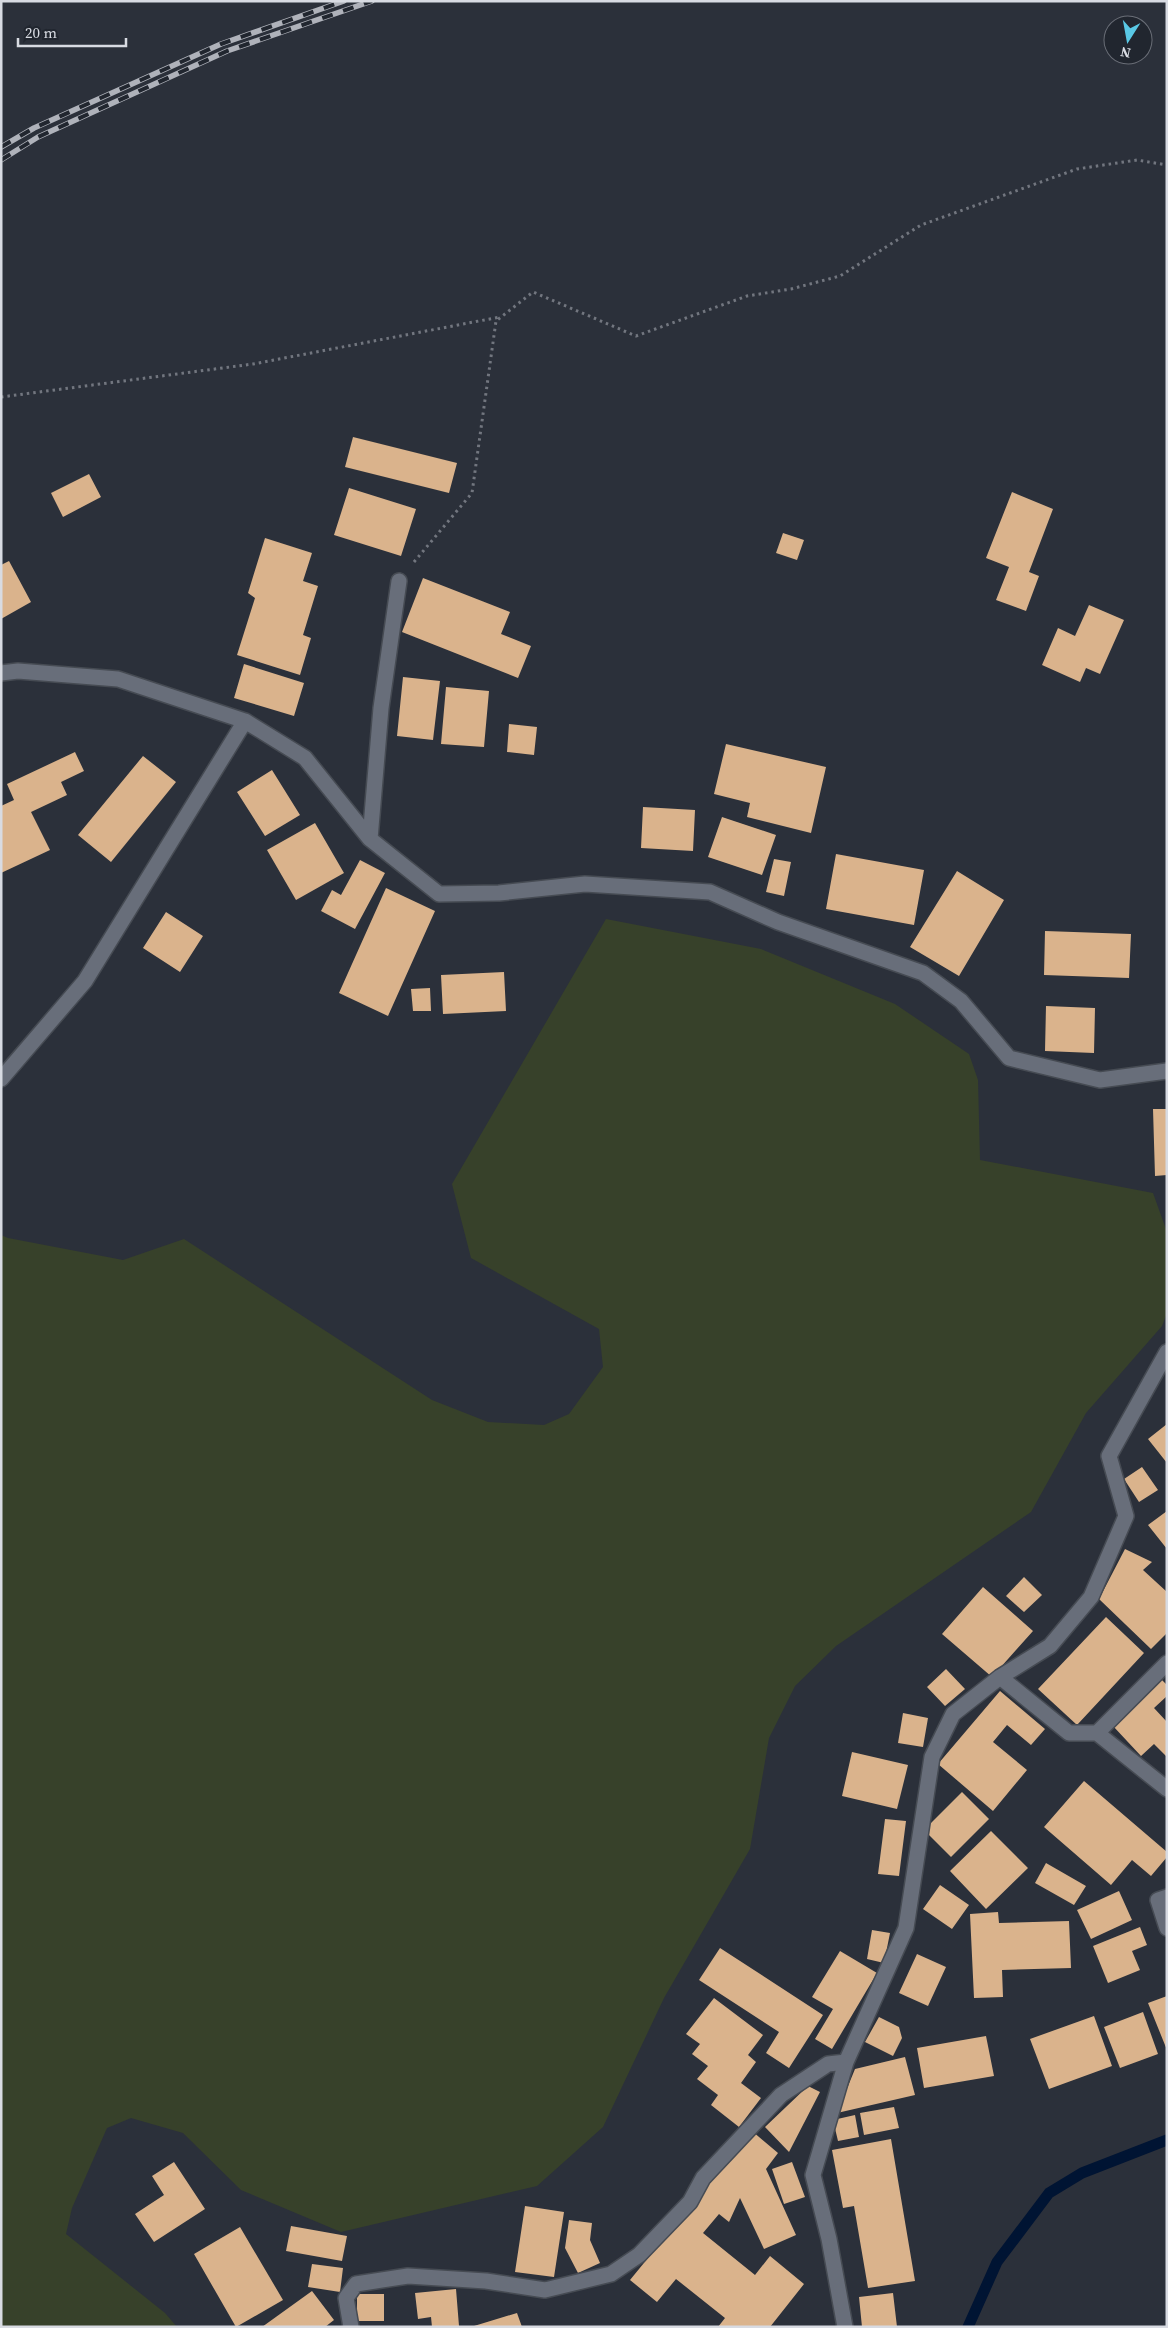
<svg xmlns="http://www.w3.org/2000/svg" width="1168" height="2328" viewBox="0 0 1168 2328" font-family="'Source Serif 4',serif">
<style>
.green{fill:#37412a}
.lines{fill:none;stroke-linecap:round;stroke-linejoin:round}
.stream{stroke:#001433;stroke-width:11}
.building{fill:#dab38c}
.minor-casing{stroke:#464b53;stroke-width:18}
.path{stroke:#72767f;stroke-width:3;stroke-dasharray:2.5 4;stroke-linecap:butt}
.minor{stroke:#686e7a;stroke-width:15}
.rail-casing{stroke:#afb2ba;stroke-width:5.5}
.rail{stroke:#21262f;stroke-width:4;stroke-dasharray:11;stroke-linecap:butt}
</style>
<rect width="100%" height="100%" fill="#2b303a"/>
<path class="green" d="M 606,919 L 761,949 L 895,1004 L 969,1054 L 978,1080 L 980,1160 L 1153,1193 L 1167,1232 L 1167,1313 L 1162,1326 L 1086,1413 L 1031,1512 L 836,1646 L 795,1686 L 769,1738 L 750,1849 L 664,1998 L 603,2127 L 537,2186 L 341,2232 L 241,2190 L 183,2133 L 131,2118 L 107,2128 L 72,2208 L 66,2234 L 165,2313 L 177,2327 L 1,2327 L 1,1235 L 8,1238 L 123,1260 L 184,1239 L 432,1400 L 488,1422 L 544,1425 L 569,1414 L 603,1367 L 599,1329 L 471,1258 L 452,1184 Z"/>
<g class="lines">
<path class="stream" d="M 968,2327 L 997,2262 L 1049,2193 L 1082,2173 L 1167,2140"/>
</g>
<path class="building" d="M 353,437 L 457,463 L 449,493 L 345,467 Z
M 89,474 L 101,497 L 63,517 L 51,493 Z
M 349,488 L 416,509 L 401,556 L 334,535 Z
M 1012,492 L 1053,509 L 1029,572 L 1039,576 L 1026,611 L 996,600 L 1009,567 L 986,558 Z
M 783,533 L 804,540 L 797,560 L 776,553 Z
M 265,538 L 312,553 L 303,581 L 318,586 L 303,635 L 311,638 L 300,675 L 237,655 L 255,598 L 248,593 Z
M 9,561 L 31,602 L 1,619 L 1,565 Z
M 423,578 L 510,612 L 501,634 L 531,646 L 518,678 L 402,632 Z
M 1089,605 L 1124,620 L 1100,674 L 1086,668 L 1080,682 L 1042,665 L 1058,628 L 1075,636 Z
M 244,664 L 304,683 L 294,716 L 234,698 Z
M 403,677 L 440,681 L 433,740 L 397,736 Z
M 446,687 L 489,691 L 484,747 L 441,744 Z
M 509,724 L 537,727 L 534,755 L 507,752 Z
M 726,744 L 826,767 L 811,833 L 747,817 L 750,803 L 714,794 Z
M 75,752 L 84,771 L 61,782 L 67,795 L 31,812 L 50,850 L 1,873 L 1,806 L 14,800 L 7,784 Z
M 143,756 L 176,782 L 111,862 L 78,835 Z
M 272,770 L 300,815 L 265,836 L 237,792 Z
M 643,807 L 695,810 L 693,851 L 641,848 Z
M 722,817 L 776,835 L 762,875 L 708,857 Z
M 315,823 L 344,873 L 296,900 L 267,850 Z
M 836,854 L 924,870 L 914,925 L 826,909 Z
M 774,859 L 791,862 L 784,896 L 766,892 Z
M 360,860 L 385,873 L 355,929 L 321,911 L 332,890 L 341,895 Z
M 957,871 L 1004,900 L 959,976 L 910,947 Z
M 386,888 L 435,911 L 388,1016 L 339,993 Z
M 166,912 L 203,936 L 180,972 L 143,948 Z
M 1045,931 L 1131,934 L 1129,978 L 1044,975 Z
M 504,972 L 506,1011 L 443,1014 L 441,975 Z
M 430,988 L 431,1011 L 413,1011 L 411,989 Z
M 1046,1006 L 1095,1008 L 1094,1053 L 1045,1051 Z
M 1153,1109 L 1167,1109 L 1167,1175 L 1155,1176 Z
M 1167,1424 L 1167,1463 L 1148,1439 Z
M 1142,1467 L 1158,1490 L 1139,1502 L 1124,1479 Z
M 1167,1511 L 1167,1549 L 1148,1525 Z
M 1125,1549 L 1152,1562 L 1143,1570 L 1167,1592 L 1167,1633 L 1151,1649 L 1099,1599 Z
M 1024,1577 L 1042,1595 L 1024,1612 L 1006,1596 Z
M 983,1587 L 1033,1631 L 992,1677 L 942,1634 Z
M 1106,1617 L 1144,1653 L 1077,1725 L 1038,1689 Z
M 946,1669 L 965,1689 L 945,1706 L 927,1687 Z
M 1161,1679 L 1167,1685 L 1167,1696 L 1154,1708 L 1167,1722 L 1167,1757 L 1154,1744 L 1141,1756 L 1113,1726 Z
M 1000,1691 L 1045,1729 L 1031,1745 L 1007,1725 L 993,1742 L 1027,1770 L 993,1811 L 938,1764 Z
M 903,1713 L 928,1718 L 923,1747 L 898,1743 Z
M 852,1752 L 908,1765 L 897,1809 L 842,1796 Z
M 1084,1781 L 1167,1852 L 1167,1857 L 1151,1876 L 1132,1860 L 1111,1885 L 1044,1827 Z
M 962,1792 L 989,1819 L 951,1857 L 924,1830 Z
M 885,1819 L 906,1821 L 899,1876 L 878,1874 Z
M 991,1831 L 1028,1868 L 986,1909 L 950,1871 Z
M 1046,1863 L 1086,1886 L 1074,1905 L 1035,1883 Z
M 940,1885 L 969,1905 L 952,1929 L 923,1909 Z
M 1119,1891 L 1132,1920 L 1091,1939 L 1077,1910 Z
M 998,1912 L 999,1923 L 1069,1921 L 1071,1968 L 1002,1970 L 1003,1997 L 974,1998 L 970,1914 Z
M 1140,1927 L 1147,1945 L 1132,1951 L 1140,1970 L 1108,1983 L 1093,1946 Z
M 872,1930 L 890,1933 L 884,1963 L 867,1959 Z
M 720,1948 L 823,2015 L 789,2068 L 766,2053 L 779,2032 L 699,1980 Z
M 840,1951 L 877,1973 L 832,2049 L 815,2039 L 833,2009 L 812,1997 Z
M 917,1954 L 946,1967 L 928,2006 L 899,1993 Z
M 1167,1996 L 1167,2050 L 1148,2003 Z
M 714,1998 L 763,2035 L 748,2055 L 756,2062 L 741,2083 L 761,2098 L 739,2127 L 711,2105 L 718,2095 L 697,2079 L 708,2066 L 692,2054 L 700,2044 L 686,2034 Z
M 1143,2012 L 1158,2054 L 1120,2068 L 1104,2027 Z
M 1094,2016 L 1112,2066 L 1049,2089 L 1030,2039 Z
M 879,2017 L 899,2027 L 902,2038 L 893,2056 L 865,2042 Z
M 986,2036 L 994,2076 L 924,2088 L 917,2048 Z
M 905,2057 L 915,2095 L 837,2113 L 855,2069 Z
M 808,2086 L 820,2092 L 789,2152 L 765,2127 Z
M 894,2107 L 899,2128 L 864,2135 L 860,2113 Z
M 855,2115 L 859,2137 L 838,2141 L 833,2120 Z
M 752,2131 L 778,2153 L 766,2169 L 796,2235 L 764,2249 L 740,2198 L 729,2222 L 719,2214 L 703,2233 L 755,2275 L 770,2256 L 804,2284 L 770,2327 L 718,2327 L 725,2318 L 676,2279 L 657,2302 L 630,2280 Z
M 891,2139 L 915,2281 L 868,2288 L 854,2206 L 843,2208 L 832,2150 Z
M 174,2162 L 205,2209 L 154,2242 L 135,2214 L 164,2195 L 152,2176 Z
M 792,2162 L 805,2197 L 784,2204 L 772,2169 Z
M 525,2206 L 564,2212 L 554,2277 L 515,2272 Z
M 569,2220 L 592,2223 L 590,2240 L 600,2263 L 578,2273 L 565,2248 Z
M 291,2226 L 347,2236 L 342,2261 L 286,2251 Z
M 240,2227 L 283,2300 L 236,2327 L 194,2254 Z
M 312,2264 L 343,2268 L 340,2292 L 308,2287 Z
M 456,2289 L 459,2326 L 432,2327 L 431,2317 L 418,2319 L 415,2293 Z
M 312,2291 L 334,2320 L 325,2327 L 262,2327 Z
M 893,2293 L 897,2327 L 862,2327 L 859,2297 Z
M 357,2294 L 384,2294 L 384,2321 L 357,2321 Z
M 517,2313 L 522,2327 L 474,2327 L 474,2326 Z"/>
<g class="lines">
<g class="minor-casing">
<path id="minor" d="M 399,581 L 381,708 L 370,839 L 439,894 L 499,893 L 585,884 L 710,892 L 778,922 L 923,973 L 961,1001 L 1009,1058 L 1100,1080 L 1167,1071
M 1,673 L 18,671 L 118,679 L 245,721 L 305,758 L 370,839
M 1,1079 L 85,981 L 245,721
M 1000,1677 L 1069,1733 L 1097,1733 L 1167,1663
M 1097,1733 L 1167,1789
M 1167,1897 L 1158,1900 L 1167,1928
M 351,2327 L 346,2298 L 356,2284 L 408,2276 L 486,2281 L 545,2290 L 611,2274 L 639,2255 L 690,2202 L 703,2178 L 781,2095 L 828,2064 L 846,2062
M 845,2327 L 829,2239 L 813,2175 L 846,2062 L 906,1928 L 932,1757 L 953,1714 L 1000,1677 L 1050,1646 L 1091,1597 L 1126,1516 L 1109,1456 L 1167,1352"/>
</g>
<path class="path" d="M 1,397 L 253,364 L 500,317
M 414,562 L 472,493 L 496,321 L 533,292 L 636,336 L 747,296 L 791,289 L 840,276 L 921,225 L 1077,169 L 1137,160 L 1167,165"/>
<use href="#minor" class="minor"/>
<g class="rail-casing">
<path id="rail" d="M 1,147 L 34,128 L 221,44 L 344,1
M 1,160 L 38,137 L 227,51 L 372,1"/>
</g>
<use href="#rail" class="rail"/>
</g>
<rect width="1168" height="2328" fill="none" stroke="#d8dbe2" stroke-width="5"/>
<g transform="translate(1128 40) rotate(191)"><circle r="24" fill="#21262f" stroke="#6a6e77"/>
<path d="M0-4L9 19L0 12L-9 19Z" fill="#59c8e5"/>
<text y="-8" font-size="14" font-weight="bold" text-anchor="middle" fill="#d8dbe2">N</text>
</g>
<path d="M18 38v8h108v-8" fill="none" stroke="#d8dbe2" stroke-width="2.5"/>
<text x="25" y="38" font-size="15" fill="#d8dbe2" stroke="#21262f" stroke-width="4" paint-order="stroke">20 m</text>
</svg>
